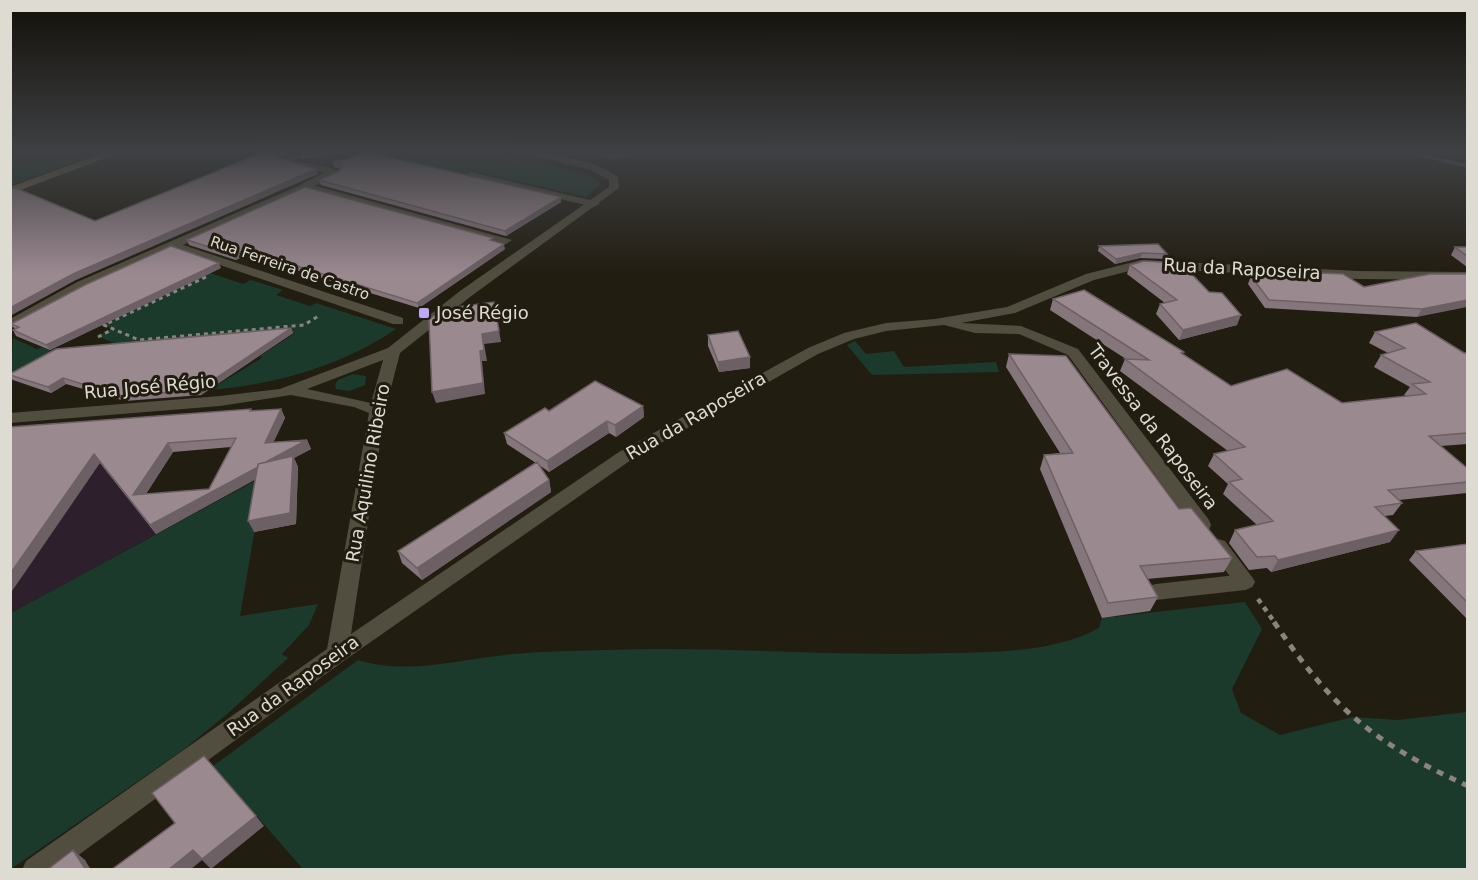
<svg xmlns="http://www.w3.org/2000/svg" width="1478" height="880" viewBox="0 0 1478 880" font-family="'DejaVu Sans',sans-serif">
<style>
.industrial{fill:#2d202c}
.green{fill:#1c3a2b}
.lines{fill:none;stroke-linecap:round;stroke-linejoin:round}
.stream{fill:#36687b;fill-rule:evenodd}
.path-far2{stroke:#89857c;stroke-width:3;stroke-dasharray:4 4;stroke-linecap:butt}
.path-far1{stroke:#89857c;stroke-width:4.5;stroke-dasharray:5 5;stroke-linecap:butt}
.path{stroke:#89857c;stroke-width:5;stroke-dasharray:7 7;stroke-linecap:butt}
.service{fill:#514d3f;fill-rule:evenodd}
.minor{fill:#514d3f;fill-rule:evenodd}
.secondary{fill:#76654a;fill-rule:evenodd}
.wall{fill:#85767c;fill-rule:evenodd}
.shaded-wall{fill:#6c6065}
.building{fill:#9b8990;stroke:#6c6065;stroke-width:1.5;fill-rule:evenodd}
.poi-dot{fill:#baaaf6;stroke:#221d11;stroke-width:2}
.labels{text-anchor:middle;stroke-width:6;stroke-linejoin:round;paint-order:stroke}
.far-street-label{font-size:15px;fill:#dedbd3;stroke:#221d11}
.street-label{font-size:18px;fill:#dedbd3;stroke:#221d11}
.poi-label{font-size:18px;fill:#dedbd3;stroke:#221d11;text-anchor:start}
</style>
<rect width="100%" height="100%" fill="#221d11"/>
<path class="industrial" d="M 280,151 L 394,151 L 338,181 L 269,164 Z
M 150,427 L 114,481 L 156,534 L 11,613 L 11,487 L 88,481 L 123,428 Z"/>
<path class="green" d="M 11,151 L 104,151 L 11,185 Z
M 394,151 L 485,151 L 586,174 L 598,180 L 600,185 L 586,197 L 473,171 L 458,178 L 377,159 Z
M 210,273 L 243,284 L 251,280 L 283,290 L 276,295 L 310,306 L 316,303 L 396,329 C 341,366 275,385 209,390 L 262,358 L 260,356 L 295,333 L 128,349 L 97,336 L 111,329 L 102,325 Z
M 13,338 L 37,349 L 42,347 L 58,354 L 11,379 Z
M 855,341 L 866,354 L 894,351 L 904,367 L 996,362 L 999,372 L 872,375 L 847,345 Z
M 353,374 L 366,376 L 365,385 L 349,391 L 336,389 L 335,385 L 338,380 Z
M 264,476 L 240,616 L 318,604 L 309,625 L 282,654 L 288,658 L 226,715 L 183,750 L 11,869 L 11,613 Z
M 1245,602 L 1262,629 L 1232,689 L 1241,713 L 1280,735 L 1353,717 L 1398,720 L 1467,712 L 1467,869 L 303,869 L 213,766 L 358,660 C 409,676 463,658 515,654 C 545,651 576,651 606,650 C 720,646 834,657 948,653 C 997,652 1055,652 1099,628 L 1102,618 Z"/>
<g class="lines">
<path class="stream" d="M 574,151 L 588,151 L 614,155 L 645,151 L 662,151 L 614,159 Z
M 1397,151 L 1408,151 L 1468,164 L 1468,168 Z"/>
<path class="path-far2" d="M 206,277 L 104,325 L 139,340 L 304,325 L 320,315
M 98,337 L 113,329"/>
<path class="path-far1" d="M 1258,599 L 1275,623"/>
<path class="path" d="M 1274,622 C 1333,709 1372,742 1468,786"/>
<path class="service" d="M 299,151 L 313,151 L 295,160 L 342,171 L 339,175 L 309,188 L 301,188 L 301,184 L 324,173 L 280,161 Z
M 471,172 L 598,202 L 599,204 L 594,207 L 467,177 L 466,175 Z
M 1245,574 L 1252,577 L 1255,582 L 1252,587 L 1245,590 L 1156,600 L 1149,598 L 1146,592 L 1149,586 L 1156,584 Z"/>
<path class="minor" d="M 516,151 C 543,151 597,160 618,177 L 619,188 L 470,297 L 400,353 L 385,411 L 351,634 L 619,452 L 808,348 L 844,333 L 886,323 L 935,319 L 1007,307 L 1086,274 L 1141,260 L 1358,271 L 1468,272 L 1468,280 L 1358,279 L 1141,268 L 1094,280 L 1015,313 L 961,323 L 1021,326 L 1078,349 L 1209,520 L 1211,525 L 1209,530 L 1195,530 L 1068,355 L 1019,334 L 975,333 L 944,325 L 886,331 L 854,339 L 818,354 L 631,460 L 345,660 L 58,870 L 22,870 L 26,861 L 327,649 L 369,413 L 354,407 L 291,395 L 220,406 L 10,423 L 10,413 L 220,396 L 280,389 L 388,348 L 460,291 L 609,187 L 609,180 L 591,170 ZM 383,360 L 371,403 L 307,389 Z
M 305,183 L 512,240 L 506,244 L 306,189 L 183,245 L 403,318 L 403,324 L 393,324 L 173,249 L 87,288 L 10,329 L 10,319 L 77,282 Z
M 1218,539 L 1225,541 L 1252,577 L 1255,582 L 1252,587 L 1245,590 L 1238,587 L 1211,551 L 1208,546 L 1211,541 Z"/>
<path class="secondary" d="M 109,151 L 124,151 L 10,194 L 10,187 Z"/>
</g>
<path class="wall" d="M 306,151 L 305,159 L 302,159 L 301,154 Z
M 363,151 L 394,151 L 383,156 L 561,202 L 506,236 L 321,185 L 319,180 L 338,172 L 341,169 L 334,167 L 332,162 L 350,158 Z
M 187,240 L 494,242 L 505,249 L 419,308 L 247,255 L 236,260 L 189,245 Z
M 1099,246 L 1167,254 L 1166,259 L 1140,258 L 1115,264 L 1098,251 Z
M 1455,247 L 1467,247 L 1467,267 L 1451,255 Z
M 1130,265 L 1237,325 L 1179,340 L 1156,314 L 1160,304 L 1165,303 L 1127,274 Z
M 221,268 L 50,350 L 16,336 L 13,330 L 15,329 L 11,324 Z
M 1279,271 L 1364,287 L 1467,274 L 1417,317 L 1265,308 L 1248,284 L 1251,276 L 1276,278 Z
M 1053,299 L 1183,354 L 1231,386 L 1342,403 L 1406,396 L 1404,395 L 1410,387 L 1374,367 L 1381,355 L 1388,353 L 1369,343 L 1375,332 L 1464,353 L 1467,353 L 1467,444 L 1441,446 L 1467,468 L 1467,493 L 1399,500 L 1402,503 L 1393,515 L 1385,516 L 1390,542 L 1271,572 L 1267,568 L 1249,570 L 1229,543 L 1235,530 L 1257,525 L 1223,494 L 1228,484 L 1208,466 L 1214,454 L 1228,451 L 1120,371 L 1125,359 L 1126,359 L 1050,310 Z
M 291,328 L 293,333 L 201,395 L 125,401 L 66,384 L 51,393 L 13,380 L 10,377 L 10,374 Z
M 708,335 L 750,368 L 719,372 L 708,346 Z
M 1009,354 L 1232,558 L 1224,572 L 1147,579 L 1158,597 L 1150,611 L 1102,618 L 1040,469 L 1044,455 L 1060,453 L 1006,367 Z
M 643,406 L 644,417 L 616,437 L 609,433 L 549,472 L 539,465 L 549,480 L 551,492 L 422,580 L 402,563 L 398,551 L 536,463 L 507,444 L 504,433 L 549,411 Z
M 281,409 L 285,418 L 273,442 L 307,440 L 311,449 L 294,458 L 298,467 L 296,524 L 254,532 L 255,479 L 156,534 L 100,463 L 10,427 ZM 231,447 L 209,489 L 146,494 L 173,452 Z
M 1467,544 L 1467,619 L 1409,560 L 1416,551 Z"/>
<path class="shaded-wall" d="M 283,151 L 294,151 L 279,159 L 276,157 L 277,154 Z
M 325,151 L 359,151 L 305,159 L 303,155 Z
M 382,151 L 394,151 L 377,159 L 375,154 Z
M 316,169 L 318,174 L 76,280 L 10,316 L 10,308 L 73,274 Z
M 561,197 L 561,202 L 506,236 L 505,231 Z
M 504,244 L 505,249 L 419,308 L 417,303 Z
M 245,250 L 247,255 L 236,260 L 234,255 Z
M 1142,253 L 1140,258 L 1115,264 L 1116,259 Z
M 219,263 L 221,268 L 50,350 L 46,345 Z
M 1467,300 L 1467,307 L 1417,317 L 1422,309 Z
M 494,302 L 501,342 L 484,344 L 487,361 L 482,361 L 485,394 L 436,403 L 432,392 L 480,351 L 482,334 Z
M 1241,315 L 1237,325 L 1179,340 L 1183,330 Z
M 291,328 L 293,333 L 201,395 L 198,390 Z
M 750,357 L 750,368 L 719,372 L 718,362 Z
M 63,378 L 66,384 L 51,393 L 48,387 Z
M 643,406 L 644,417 L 616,437 L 615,425 Z
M 281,409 L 285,418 L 269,452 L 265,443 Z
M 607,421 L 609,433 L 549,472 L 547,461 Z
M 307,440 L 311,449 L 294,458 L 298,467 L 296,524 L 254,532 L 248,521 L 293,459 L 156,534 L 150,525 Z
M 168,443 L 173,452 L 139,504 L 133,495 Z
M 94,454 L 100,463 L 10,594 L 10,574 Z
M 549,480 L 551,492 L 422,580 L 417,568 Z
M 1399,530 L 1390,542 L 1271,572 L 1278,560 Z
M 256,816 L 264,826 L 211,869 L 202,860 L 190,870 L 168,870 L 193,850 Z
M 73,850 L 85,860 L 91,870 L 86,870 Z"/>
<path class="building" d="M 266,151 L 283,151 L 277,154 L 276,157 L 316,169 L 73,274 L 10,308 L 10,189 L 16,188 L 95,221 Z
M 306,151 L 325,151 L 303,155 L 301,154 Z
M 363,151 L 382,151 L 375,154 L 561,197 L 505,231 L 319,180 L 338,172 L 342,167 L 341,164 L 332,162 L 350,158 Z
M 305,187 L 493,238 L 490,240 L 504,244 L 417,303 L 245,250 L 234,255 L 187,240 Z
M 1158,244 L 1167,254 L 1142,253 L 1116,259 L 1099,246 Z
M 171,246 L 219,263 L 46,345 L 13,330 L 19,327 L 11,324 L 85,285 Z
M 1455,247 L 1467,247 L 1467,256 Z
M 1144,261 L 1181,263 L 1209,292 L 1222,293 L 1241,315 L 1183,330 L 1160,304 L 1177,300 L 1130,265 Z
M 1279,271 L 1343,274 L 1364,287 L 1430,274 L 1467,274 L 1467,300 L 1422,309 L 1269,300 L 1251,276 L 1285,278 Z
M 1084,290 L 1184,352 L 1181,353 L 1231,386 L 1287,369 L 1342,403 L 1426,394 L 1412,384 L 1430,382 L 1381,355 L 1405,348 L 1375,332 L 1416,323 L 1464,353 L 1467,353 L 1467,433 L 1429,436 L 1467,468 L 1467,482 L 1388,490 L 1402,503 L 1375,507 L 1399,530 L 1278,560 L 1275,556 L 1257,557 L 1235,530 L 1273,521 L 1229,482 L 1242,479 L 1214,454 L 1245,447 L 1125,359 L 1149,360 L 1053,299 Z
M 494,302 L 499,331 L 482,334 L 484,350 L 480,351 L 483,383 L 432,392 L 429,320 L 442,309 Z
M 291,328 L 198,390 L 122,396 L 63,378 L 48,387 L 10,375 L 10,374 L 56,349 Z
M 738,331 L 750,357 L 718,362 L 708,335 Z
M 1009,354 L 1066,356 L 1179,509 L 1191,508 L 1232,558 L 1140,566 L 1158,597 L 1108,603 L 1044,455 L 1073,453 Z
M 595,381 L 643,406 L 615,425 L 607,421 L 547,461 L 504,433 L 545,408 L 549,411 Z
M 251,409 L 250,411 L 281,409 L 265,443 L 307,440 L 266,462 L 258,464 L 258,467 L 150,525 L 94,454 L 10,574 L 10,427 ZM 236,438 L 209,489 L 133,495 L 168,443 Z
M 293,456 L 290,513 L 248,521 L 258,464 Z
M 537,462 L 549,480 L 417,568 L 398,551 Z
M 1467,544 L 1467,602 L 1416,551 Z
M 204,756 L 256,816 L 202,859 L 193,850 L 168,870 L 111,870 L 175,823 L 152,793 Z
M 73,850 L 86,870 L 47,870 Z"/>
<linearGradient id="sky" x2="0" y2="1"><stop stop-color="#131009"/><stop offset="0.55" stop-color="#3e4043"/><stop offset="1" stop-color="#3e4043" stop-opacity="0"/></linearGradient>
<rect width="1478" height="275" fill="url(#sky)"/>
<rect class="poi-dot" x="418" y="307" width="12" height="12" rx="3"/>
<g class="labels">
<g class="far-street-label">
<text transform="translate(290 268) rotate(19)" y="5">Rua Ferreira de Castro</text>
</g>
<g class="street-label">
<text transform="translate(1242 269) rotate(3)" y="6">Rua da Raposeira</text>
<text transform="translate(150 387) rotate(-5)" y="6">Rua José Régio</text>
<text transform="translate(696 416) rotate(-30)" y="6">Rua da Raposeira</text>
<text transform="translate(1153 427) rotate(53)" y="6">Travessa da Raposeira</text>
<text transform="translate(368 473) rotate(-80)" y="6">Rua Aquilino Ribeiro</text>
<text transform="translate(293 686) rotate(-36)" y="6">Rua da Raposeira</text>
</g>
<g class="poi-label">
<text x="436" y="319">José Régio</text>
</g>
</g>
<rect width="1478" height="880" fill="none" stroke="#dedbd3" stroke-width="24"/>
</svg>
